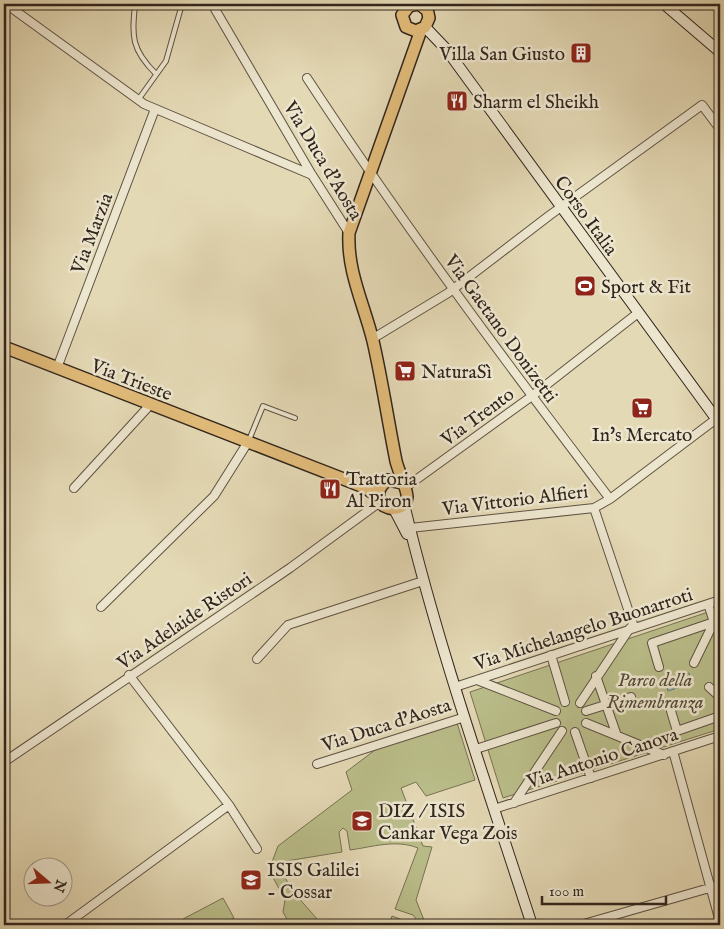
<svg xmlns="http://www.w3.org/2000/svg" width="724" height="929" viewBox="0 0 724 929" font-family="'IM FELL English',serif">
<style>
.green{fill:#babe8a;stroke:#767254}
.water{fill:#95baac;stroke:#6d7e73}
.lines{fill:none;stroke-linecap:round;stroke-linejoin:round}
.lane-casing{stroke:#5e5243;stroke-width:6}
.street-casing{stroke:#5e5243;stroke-width:10}
.secondary-casing{stroke:#31251d;stroke-width:12}
.primary-casing{stroke:#31251d;stroke-width:14}
.lane{stroke:#ede6cf;stroke-width:4}
.street{stroke:#ede6cf;stroke-width:8}
.secondary{stroke:#ede6cf;stroke-width:10}
.primary{stroke:#e2bc7a;stroke-width:11}
.labels{text-anchor:middle;stroke-width:5;stroke-linejoin:round;paint-order:stroke}
.poi-label{font-size:19px;fill:#31251d;stroke:#ede6cf;text-anchor:start}
.street-label{font-size:19px;fill:#31251d;stroke:#ede6cf}
.park-label{font-size:19px;font-style:italic;fill:#534b38;stroke:#ede6cf}
</style>
<rect width="100%" height="100%" fill="#e4d9b5"/>
<filter id="stains"><feTurbulence type="fractalNoise" baseFrequency=".004" numOctaves="4"/><feColorMatrix values="0 0 0 0 .2 0 0 0 0 .09 0 0 0 0 .02 0 0 0 .5 -.17"/></filter>
<radialGradient id="worn" r=".72"><stop offset=".6" stop-color="#630" stop-opacity="0"/><stop offset="1" stop-color="#630" stop-opacity=".3"/></radialGradient>
<path class="green" d="M 720,608 L 720,729 L 503,798 L 470,692 Z
M 457,723 L 475,780 L 426,796 L 416,782 L 401,788 L 423,846 L 432,847 L 416,900 L 426,925 L 389,925 L 392,916 L 411,923 L 416,919 L 413,915 L 395,909 L 418,848 C 396,839 372,847 350,850 L 347,831 L 343,828 L 339,832 L 342,852 L 280,862 C 284,885 302,901 317,919 L 310,925 L 290,925 L 283,912 L 285,900 L 269,870 L 278,846 L 352,790 L 346,772 L 379,747 Z
M 223,898 L 234,918 L 220,925 L 186,925 L 183,919 Z"/>
<path class="water" d="M 689,673 L 692,683 L 668,691 L 664,680 Z"/>
<g class="lines">
<g class="lane-casing">
<path id="lane" d="M 135,4 C 132,37 131,49 156,74
M 138,100 L 166,61 L 182,4
M 249,440 L 263,406 L 295,418"/>
</g>
<g class="street-casing">
<path id="street" d="M 6,4 L 144,104 L 312,175
M 212,4 L 312,175 L 349,233
M 307,78 C 402,223 505,361 610,499
M 372,339 L 448,293 L 550,215 L 702,105 L 720,129
M 57,368 L 155,109
M 406,487 L 532,396 L 638,313
M 74,488 L 150,405
M 594,508 L 634,627
M 410,528 L 594,508 L 610,499 L 720,416
M 708,604 L 714,622
M 101,607 L 214,496 L 248,442
M 551,655 L 565,702
M 257,659 L 288,625 L 423,581
M 694,663 L 714,622 L 716,623
M 659,667 L 652,643 L 720,620
M 129,675 L 229,805 L 257,849
M 596,676 L 616,733
M 477,680 L 556,711
M 455,687 L 720,600
M 709,687 L 720,697
M 580,703 L 630,628
M 586,711 L 631,697
M 671,711 L 677,731 L 720,716
M 586,723 L 664,755
M 575,732 L 591,778
M 476,749 L 556,723
M 673,751 L 720,922
M 4,762 L 290,568 L 380,502
M 317,764 L 465,717
M 514,803 L 562,731
M 494,809 L 720,736
M 65,925 L 229,805
M 580,925 L 720,885"/>
</g>
<g class="secondary-casing">
<path id="secondary" d="M 664,4 L 720,52
M 425,27 L 446,49 L 720,424
M 404,504 C 438,647 487,786 532,925
M 394,509 L 407,534"/>
</g>
<g class="primary-casing">
<path id="primary" d="M 426,4 L 429,18 L 425,27 L 416,31 L 406,27 L 402,15 L 409,6 L 419,4 L 427,10
M 4,347 L 364,487 L 378,496
M 402,483 L 388,480 C 377,487 376,497 384,506 C 393,511 405,509 407,497 C 408,491 398,470 396,461 C 388,421 382,380 373,341 C 364,304 347,272 349,233 L 421,30"/>
</g>
<use href="#lane" class="lane"/>
<use href="#street" class="street"/>
<use href="#secondary" class="secondary"/>
<use href="#primary" class="primary"/>
</g>
<defs>
<g id="building-square" transform="scale(1.125)"><rect x="-9" y="-9" width="18" height="18" rx="4" fill="#8f2418" stroke="#ede6cf"/><path d="M-4-6H4V6H1V3H-1V6H-4ZM-2.5-4.3h1.7v1.8h-1.7ZM.8-4.3h1.7v1.8H.8ZM-2.5-1h1.7V.8h-1.7ZM.8-1h1.7V.8H.8Z" fill="#fff"/></g>
<g id="restaurant-square" transform="scale(1.125)"><rect x="-9" y="-9" width="18" height="18" rx="4" fill="#8f2418" stroke="#ede6cf"/><path d="M-5-6h1v4h1v-4h1v4h1v-4h1v5L-1.5 .5V6h-2V.5L-5-1ZM5-6V6H3V1.5H1.5Q1.5-4 5-6Z" fill="#fff"/></g>
<g id="stadium-square" transform="scale(1.125)"><rect x="-9" y="-9" width="18" height="18" rx="4" fill="#8f2418" stroke="#ede6cf"/><path d="M0-5a6.5 5 0 1 0 0 10a6.5 5 0 1 0 0-10ZM-3.5-1.8h7v3.6h-7Z" fill="#fff"/></g>
<g id="supermarket-square" transform="scale(1.125)"><rect x="-9" y="-9" width="18" height="18" rx="4" fill="#8f2418" stroke="#ede6cf"/><path d="M-6-5.5h2.5l.6 2H6L4.5 2H-2.5L-4.4-4H-6ZM-1.5 3.2a1.3 1.3 0 1 0 .1 0ZM3 3.2a1.3 1.3 0 1 0 .1 0Z" fill="#fff"/></g>
<g id="school-square" transform="scale(1.125)"><rect x="-9" y="-9" width="18" height="18" rx="4" fill="#8f2418" stroke="#ede6cf"/><path d="M0-5L7-2L0 1L-7-2ZM-4 1L0 2.5L4 1V4Q0 6-4 4Z" fill="#fff"/></g>
</defs>
<g fill-rule="evenodd">
<use href="#building-square" x="581" y="53"/>
<use href="#restaurant-square" x="457" y="101"/>
<use href="#stadium-square" x="585" y="286"/>
<use href="#supermarket-square" x="405" y="371"/>
<use href="#supermarket-square" x="642" y="408"/>
<use href="#restaurant-square" x="330" y="489"/>
<use href="#school-square" x="362" y="821"/>
<use href="#school-square" x="251" y="880"/>
</g>
<g class="labels">
<g class="poi-label">
<text x="565" y="60" text-anchor="end">Villa San Giusto</text>
<text x="473" y="108">Sharm el Sheikh</text>
<text x="601" y="293">Sport &amp; Fit</text>
<text x="421" y="378">NaturaSì</text>
<text x="642" y="441" text-anchor="middle">In's Mercato</text>
<text x="346" y="485">Trattoria<tspan x="346" dy="22">Al Piron</tspan></text>
<text x="378" y="817">DIZ / ISIS<tspan x="378" dy="22">Cankar Vega Zois</tspan></text>
<text x="267" y="876">ISIS Galilei<tspan x="267" dy="22">- Cossar</tspan></text>
</g>
<g class="street-label">
<text transform="translate(324 160) rotate(59)" y="7">Via Duca d'Aosta</text>
<text transform="translate(587 215) rotate(54)" y="7">Corso Italia</text>
<text transform="translate(91 233) rotate(-69)" y="7">Via Marzia</text>
<text transform="translate(502 328) rotate(54)" y="7">Via Gaetano Donizetti</text>
<text transform="translate(132 379) rotate(21)" y="7">Via Trieste</text>
<text transform="translate(477 416) rotate(-36)" y="7">Via Trento</text>
<text transform="translate(515 499) rotate(-7)" y="7">Via Vittorio Alfieri</text>
<text transform="translate(184 620) rotate(-34)" y="7">Via Adelaide Ristori</text>
<text transform="translate(583 628) rotate(-18)" y="7">Via Michelangelo Buonarroti</text>
<text transform="translate(386 724) rotate(-18)" y="7">Via Duca d'Aosta</text>
<text transform="translate(602 757) rotate(-18)" y="7">Via Antonio Canova</text>
</g>
<g class="park-label">
<text x="655" y="686">Parco della<tspan x="655" dy="22">Rimembranza</tspan></text>
</g>
</g>
<rect width="724" height="929" fill="none" stroke="#e4d9b5" stroke-width="20"/>
<rect x="5" y="5" width="714" height="919" fill="none" stroke="#31251d" stroke-width="2.5"/>
<rect x="10" y="10" width="704" height="909" fill="none" stroke="#31251d"/>
<g transform="translate(48 882) rotate(109)"><circle r="24" fill="#ede6cf" stroke="#a29988"/>
<path d="M0-4L9 19L0 12L-9 19Z" fill="#8f2418"/>
<text y="-8" font-size="14" font-weight="bold" text-anchor="middle" fill="#31251d">N</text>
</g>
<path d="M542 896v8h124v-8" fill="none" stroke="#31251d" stroke-width="2.5"/>
<text x="549" y="896" font-size="15" fill="#31251d" stroke="#ede6cf" stroke-width="4" paint-order="stroke">100 m</text>
<rect width="100%" height="100%" filter="url(#stains)"/>
<rect width="100%" height="100%" fill="url(#worn)"/>
</svg>
